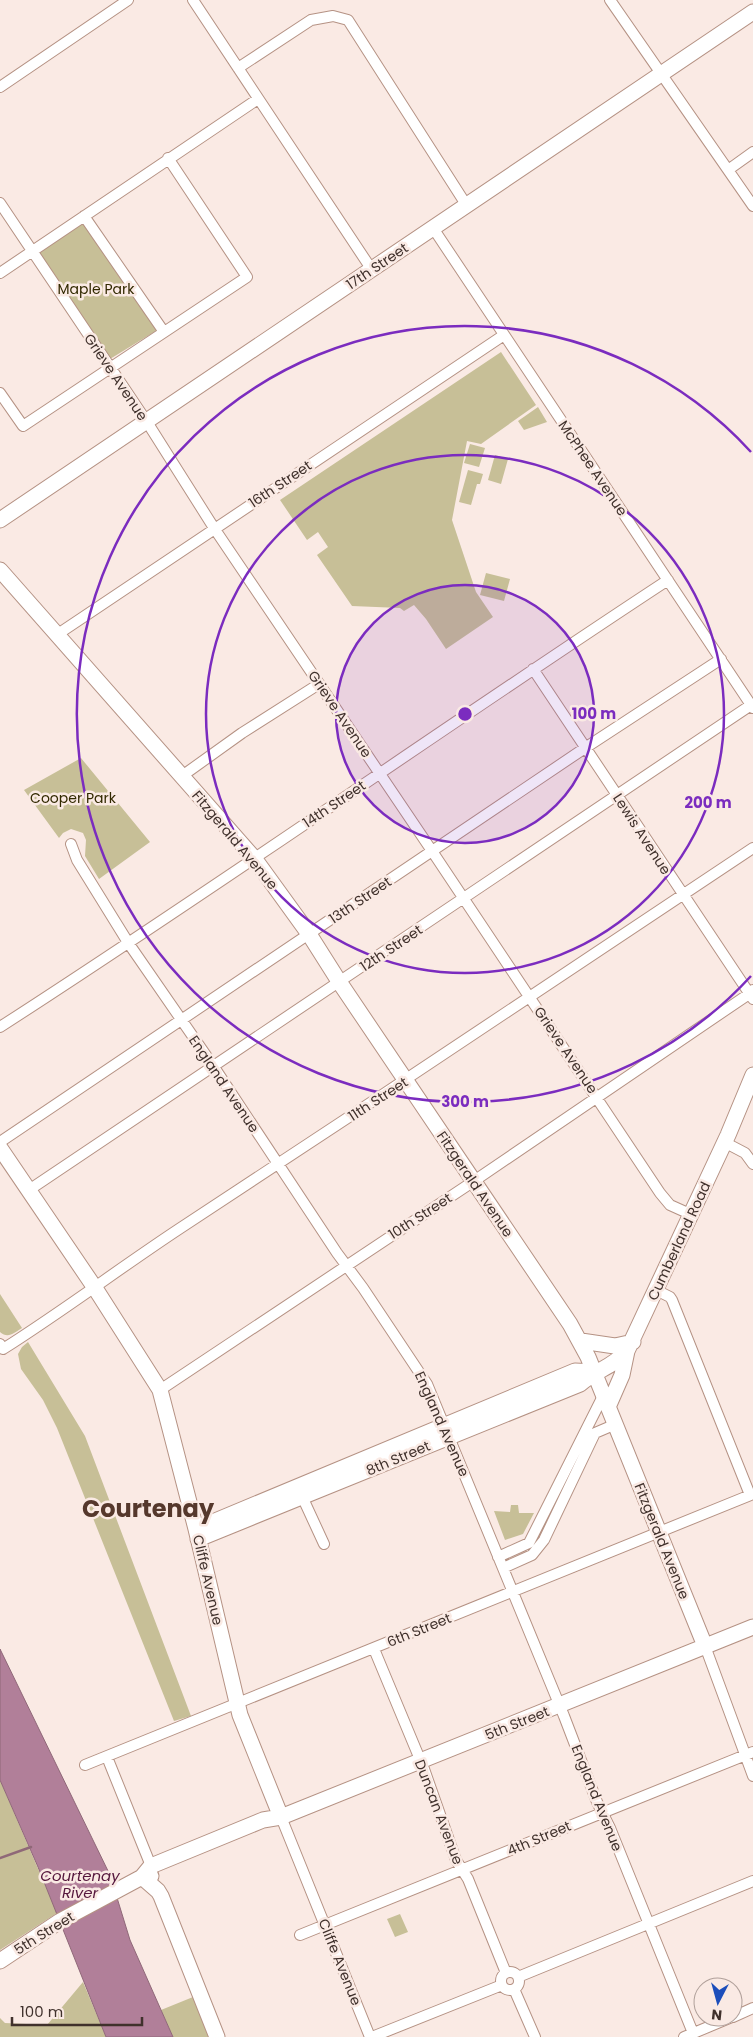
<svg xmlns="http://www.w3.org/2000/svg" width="753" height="2037" viewBox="0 0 753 2037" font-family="Poppins,sans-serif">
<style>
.green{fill:#c7bf97}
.water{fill:#b17f99;stroke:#8f6878}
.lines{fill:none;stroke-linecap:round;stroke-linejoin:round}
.stream{stroke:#8f6878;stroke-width:2.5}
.street-casing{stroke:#b59284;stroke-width:12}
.secondary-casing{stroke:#b59284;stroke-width:17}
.street{stroke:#fff;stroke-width:10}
.secondary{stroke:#fff;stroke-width:15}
.ring{fill:none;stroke:#7b2cbf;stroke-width:2.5}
.labels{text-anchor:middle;stroke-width:5;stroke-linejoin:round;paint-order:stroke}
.street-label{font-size:14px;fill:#40312c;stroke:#faeae4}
.park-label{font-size:14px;fill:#312900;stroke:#faeae4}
.water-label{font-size:15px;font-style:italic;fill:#55173d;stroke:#faeae4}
.town-label{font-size:24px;font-weight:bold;fill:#55382c;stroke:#faeae4}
.centre{fill:#7b2cbf;stroke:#faeae4;stroke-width:2.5}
.ring-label{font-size:15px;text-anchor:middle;font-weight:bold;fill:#7b2cbf;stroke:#faeae4;stroke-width:5;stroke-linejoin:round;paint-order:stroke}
</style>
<rect width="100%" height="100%" fill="#faeae4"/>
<path class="green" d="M 85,222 L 159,329 L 110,359 L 37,254 Z
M 501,352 L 536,405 L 481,444 L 467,441 L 452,520 L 476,592 L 493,617 L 446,649 L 426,619 L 414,605 L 404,611 L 400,608 L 352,606 L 317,555 L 328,547 L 318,532 L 307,540 L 280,500 Z
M 538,407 L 547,422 L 524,430 L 518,421 Z
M 470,444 L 485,448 L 479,467 L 464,463 Z
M 495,455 L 508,459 L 501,484 L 488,480 Z
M 468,470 L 483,474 L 480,484 L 477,484 L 471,505 L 459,502 Z
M 486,573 L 510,579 L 504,601 L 480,595 Z
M 81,758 L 150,842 L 99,879 L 85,856 L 86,840 L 83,833 L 71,829 L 63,833 L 59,838 L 24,790 Z
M 0,1294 L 22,1328 C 14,1333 8,1339 0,1332 Z
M 28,1342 L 85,1436 L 191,1716 L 174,1721 L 57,1428 L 43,1400 L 21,1369 L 18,1354 L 22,1347 Z
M 511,1505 L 518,1505 L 519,1513 L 534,1513 L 523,1534 L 505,1540 L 494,1511 L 510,1512 Z
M 0,1780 L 57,1913 L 0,1950 Z
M 400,1914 L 408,1932 L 395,1937 L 387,1919 Z
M 83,1982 L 106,2037 L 0,2037 L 0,2018 L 5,2023 L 47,2025 Z
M 193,1997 L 209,2037 L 173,2037 L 161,2010 Z"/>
<path class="water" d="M 0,1649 L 110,1875 L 130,1940 L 173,2037 L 106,2037 L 38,1867 L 0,1780 Z"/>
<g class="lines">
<path class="stream" d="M 0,1858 L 31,1847"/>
<g class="street-casing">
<path id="street" d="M 193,0 L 372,270
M 610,0 L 753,206
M 238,68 L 311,20 L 333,16 L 348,20 L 467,206
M 0,87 L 128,0
M 728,170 L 753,152
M 0,203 L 147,422 L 214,528 L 432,851 L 660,1193 L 670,1205 L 690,1214
M 84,216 L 164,332
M 433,228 L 753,708
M 0,273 L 258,99
M 0,393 L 23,426 L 247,277 L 168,158
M 58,634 L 504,335
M 533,669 L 753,999
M 182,776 L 242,733 L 319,684
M 71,844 L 77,860 L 129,944 L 214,1067 L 337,1253 L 363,1288 L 427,1384 L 564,1716 L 597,1802 L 610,1828 L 693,2033
M 0,1027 C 225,882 444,727 668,580
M 0,1142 L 585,748 L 721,659
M 724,1142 L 745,1153 L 753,1164
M 29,1190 L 751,705
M 656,1290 L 670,1297 L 672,1300 L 750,1495
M 0,1344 L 3,1349 C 63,1311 120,1268 179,1229 C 371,1103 562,976 753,848
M 160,1390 L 474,1181 L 749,994 L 753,990
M 300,1492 L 324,1544
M 498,1557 L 529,1543 L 603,1396
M 503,1568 L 532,1555 L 544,1540 L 595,1433 L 616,1424
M 705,1646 L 753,1776
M 374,1649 L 424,1769 L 456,1860 L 468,1879 L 506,1973
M 107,1757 L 151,1866
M 85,1765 L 753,1494
M 281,1817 L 370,2037
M 300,1935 L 753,1752
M501 1981a9 9 0 1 1 18 0a9 9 0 1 1-18 0Z
M 518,1977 L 753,1881
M 514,1989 L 535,2037
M 733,2017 L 753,2008
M 372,2037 L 502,1985
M 684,2037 L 732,2017"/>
</g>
<g class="secondary-casing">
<path id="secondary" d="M 0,520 L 753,12
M 0,570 L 254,858 L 309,934 L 340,983 L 570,1324 L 588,1357 L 705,1646
M 0,1148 L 95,1288 L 160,1390 L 196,1529 L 240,1715 L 281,1817
M 581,1341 L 615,1346 L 633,1342
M 608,1407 L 622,1375 L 627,1351 L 728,1135 L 753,1075
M 196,1529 L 575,1371 L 594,1372
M 198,1539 L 580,1384 C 596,1370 613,1367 627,1351
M 142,1877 L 151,1866 L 263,1820 L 281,1817 L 753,1627
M 142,1877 L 158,1891 L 161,1896 L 217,2037
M 0,1961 L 60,1921 L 142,1877 L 151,1876"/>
</g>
<use href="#street" class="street"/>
<use href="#secondary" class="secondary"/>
</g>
<circle cx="465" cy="714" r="129" fill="#7b2cbf" fill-opacity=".12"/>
<g class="ring">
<circle cx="465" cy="714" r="129"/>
<circle cx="465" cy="714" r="259"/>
<path d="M751 976A388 388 0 1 1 751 452"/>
</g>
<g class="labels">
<g class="street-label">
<text transform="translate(377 266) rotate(-34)" y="5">17th Street</text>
<text transform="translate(116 377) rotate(56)" y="5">Grieve Avenue</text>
<text transform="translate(593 468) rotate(56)" y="5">McPhee Avenue</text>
<text transform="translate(280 484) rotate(-34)" y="5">16th Street</text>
<text transform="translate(340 714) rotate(56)" y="5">Grieve Avenue</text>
<text transform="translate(334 804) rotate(-34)" y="5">14th Street</text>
<text transform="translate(642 834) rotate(57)" y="5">Lewis Avenue</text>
<text transform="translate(235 840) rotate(50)" y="5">Fitzgerald Avenue</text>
<text transform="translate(360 900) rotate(-34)" y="5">13th Street</text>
<text transform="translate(391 948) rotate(-34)" y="5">12th Street</text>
<text transform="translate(566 1050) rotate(56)" y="5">Grieve Avenue</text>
<text transform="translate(224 1084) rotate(56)" y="5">England Avenue</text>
<text transform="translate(378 1099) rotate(-33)" y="5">11th Street</text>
<text transform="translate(475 1184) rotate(56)" y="5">Fitzgerald Avenue</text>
<text transform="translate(420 1216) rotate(-33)" y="5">10th Street</text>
<text transform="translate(679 1241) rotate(-65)" y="5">Cumberland Road</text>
<text transform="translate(442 1424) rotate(66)" y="5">England Avenue</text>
<text transform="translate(398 1458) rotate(-23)" y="5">8th Street</text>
<text transform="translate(662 1541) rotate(68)" y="5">Fitzgerald Avenue</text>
<text transform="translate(208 1580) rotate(77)" y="5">Cliffe Avenue</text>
<text transform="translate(419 1630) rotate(-22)" y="5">6th Street</text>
<text transform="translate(517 1723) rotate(-22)" y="5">5th Street</text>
<text transform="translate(597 1798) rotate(68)" y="5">England Avenue</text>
<text transform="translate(439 1812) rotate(69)" y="5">Duncan Avenue</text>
<text transform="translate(539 1838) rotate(-23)" y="5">4th Street</text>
<text transform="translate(44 1933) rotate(-32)" y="5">5th Street</text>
<text transform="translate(340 1962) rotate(68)" y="5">Cliffe Avenue</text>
</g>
<g class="park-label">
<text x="96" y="294">Maple Park</text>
<text x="73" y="803">Cooper Park</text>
</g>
<g class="water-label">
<text x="80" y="1881">Courtenay<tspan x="80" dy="17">River</tspan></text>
</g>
<g class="town-label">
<text x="148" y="1517">Courtenay</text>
</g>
</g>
<circle cx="465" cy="714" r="8" class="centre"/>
<g class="ring-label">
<text x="594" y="719">100 m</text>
<text x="708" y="808">200 m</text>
<text x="465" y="1107">300 m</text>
</g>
<g transform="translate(718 2002) rotate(186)"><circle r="24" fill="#faeae4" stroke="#b0a09a"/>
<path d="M0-4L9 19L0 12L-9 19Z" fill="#1c4ebb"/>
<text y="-8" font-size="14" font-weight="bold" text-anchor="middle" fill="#40312c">N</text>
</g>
<path d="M12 2017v8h130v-8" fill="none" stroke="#40312c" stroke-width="2.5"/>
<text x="20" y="2017" font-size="15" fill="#40312c" stroke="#faeae4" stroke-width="4" paint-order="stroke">100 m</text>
</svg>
